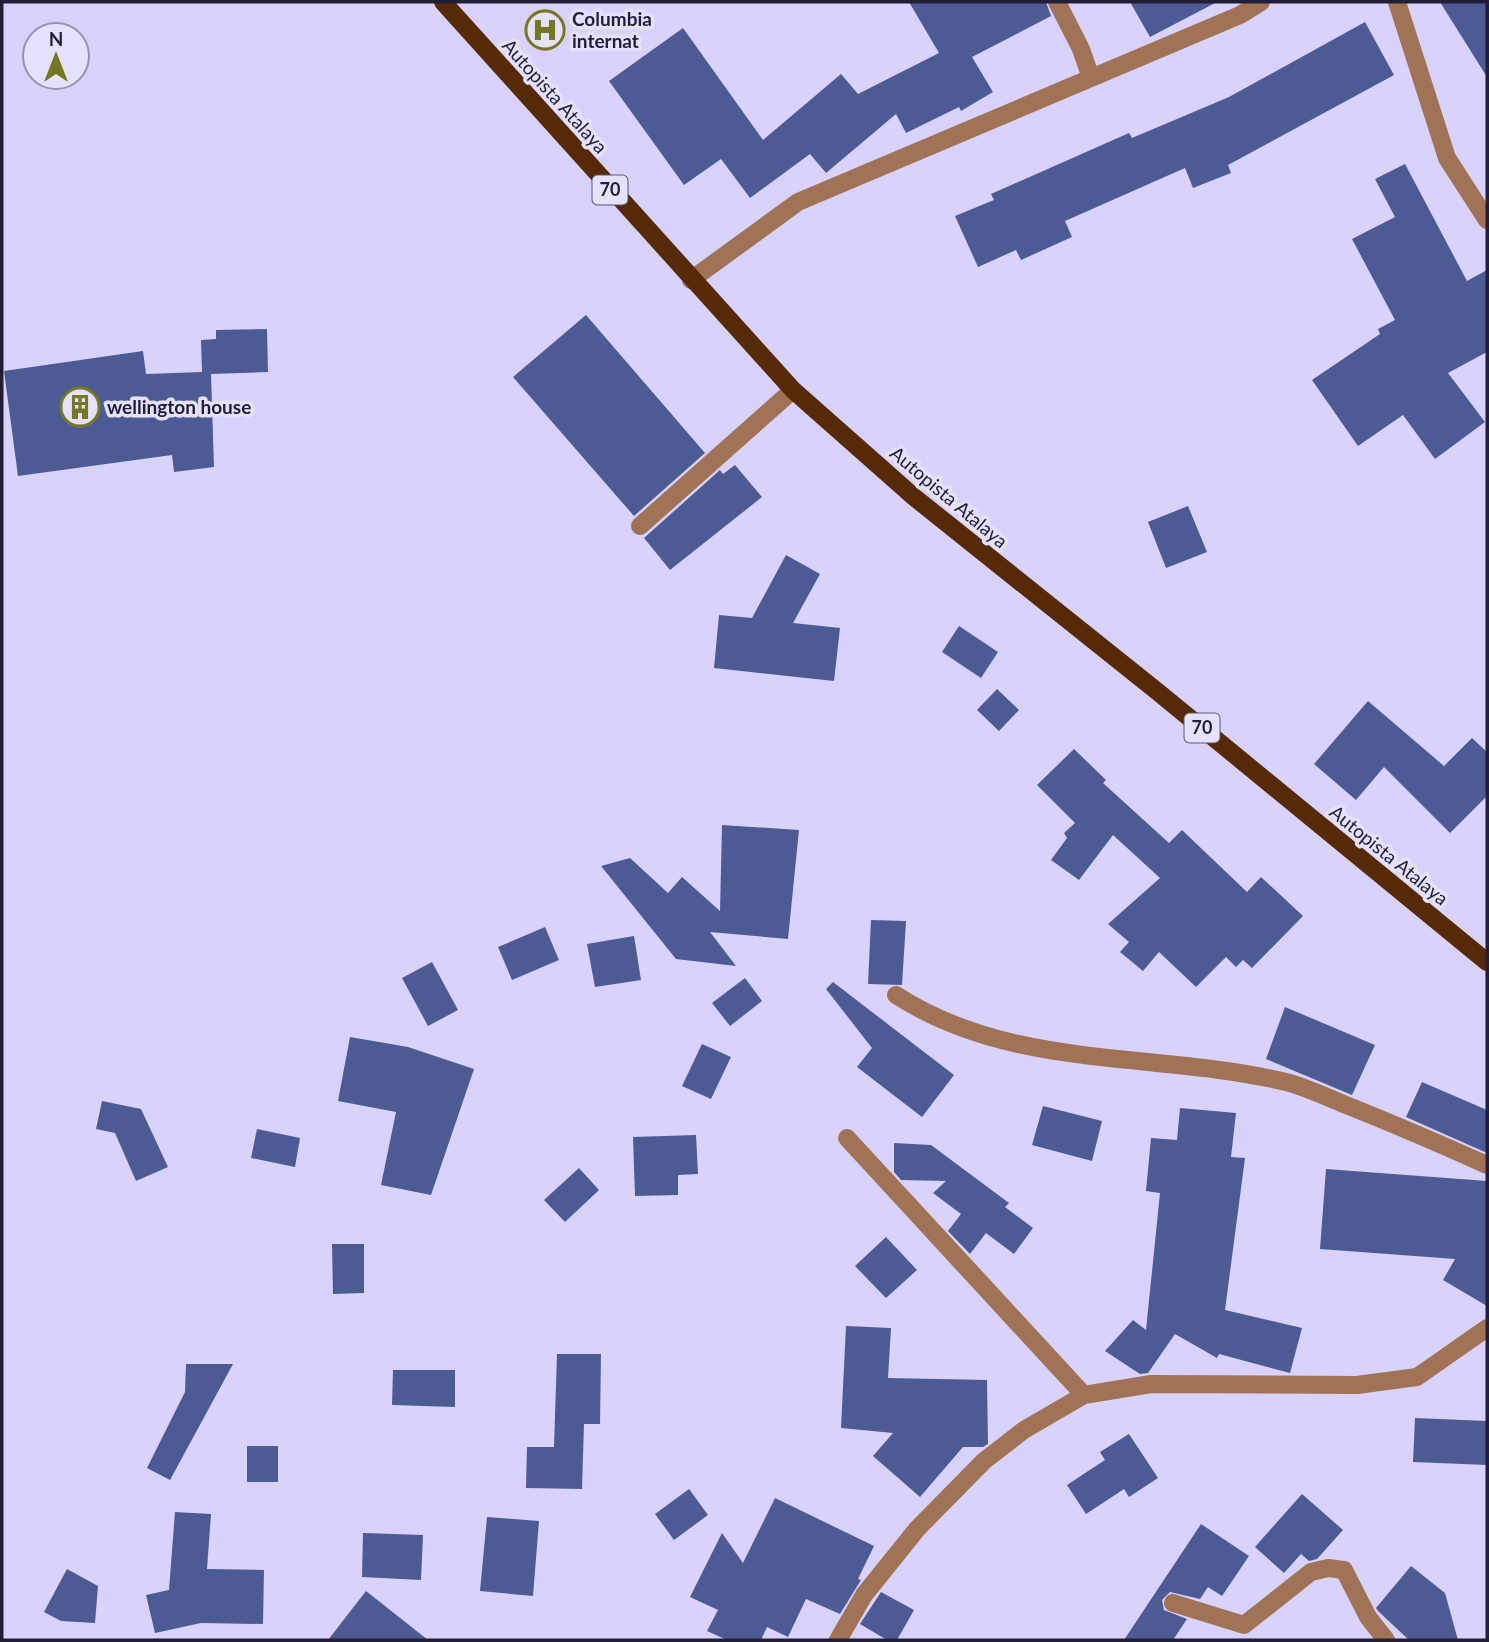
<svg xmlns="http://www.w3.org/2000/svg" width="1489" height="1642" viewBox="0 0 1489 1642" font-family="Lato,sans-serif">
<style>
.building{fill:#4d5b95}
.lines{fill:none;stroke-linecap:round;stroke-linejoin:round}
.minor{stroke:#a07357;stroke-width:18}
.major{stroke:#562907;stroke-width:18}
.labels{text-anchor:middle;stroke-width:7;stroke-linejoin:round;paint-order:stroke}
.shield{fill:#e5e1fe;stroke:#5d5873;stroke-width:2}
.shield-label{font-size:18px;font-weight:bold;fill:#231e38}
.poi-label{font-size:19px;font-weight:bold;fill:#231e38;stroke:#e5e1fe;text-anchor:start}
.street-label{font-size:19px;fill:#231e38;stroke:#e5e1fe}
</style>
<rect width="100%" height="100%" fill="#d8d2fc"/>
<path class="building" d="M 909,2 L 1046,2 L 1051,16 L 972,57 L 993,92 L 961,111 L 959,107 L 906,133 L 896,114 L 826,173 L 810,154 L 750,198 L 721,159 L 684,185 L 609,81 L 683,28 L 763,140 L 841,74 L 858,94 L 939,53 Z
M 1130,2 L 1217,2 L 1150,37 Z
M 1440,2 L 1487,2 L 1487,77 Z
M 1365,22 L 1394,75 L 1228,165 L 1231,173 L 1193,188 L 1185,168 L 1065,221 L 1072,237 L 1021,260 L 1016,250 L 978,267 L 955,216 L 994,200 L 991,194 L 1129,133 L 1132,138 L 1229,97 Z
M 1405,164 L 1467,281 L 1487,270 L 1487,352 L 1448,373 L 1485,422 L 1435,459 L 1403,415 L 1358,446 L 1312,380 L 1380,334 L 1378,329 L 1395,320 L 1352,239 L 1395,217 L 1375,179 Z
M 586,315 L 705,453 L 634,516 L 513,377 Z
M 267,329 L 268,372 L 211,374 L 214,467 L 174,472 L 172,455 L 18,476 L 4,371 L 143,351 L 146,374 L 202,372 L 201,340 L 216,339 L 216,330 Z
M 735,465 L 762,497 L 670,570 L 644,538 L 720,470 L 723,474 Z
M 1188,506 L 1207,552 L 1166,568 L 1148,522 Z
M 786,555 L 820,574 L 793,623 L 840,628 L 834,681 L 714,668 L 719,615 L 752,618 Z
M 959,626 L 998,652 L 981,678 L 942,652 Z
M 997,689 L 1019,710 L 999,731 L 977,710 Z
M 1368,701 L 1444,766 L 1472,738 L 1487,752 L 1487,796 L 1450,833 L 1384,767 L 1356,800 L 1314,764 Z
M 1074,749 L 1106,780 L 1103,783 L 1169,843 L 1182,830 L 1247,892 L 1261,877 L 1303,916 L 1252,968 L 1243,960 L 1236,967 L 1226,957 L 1196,987 L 1159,952 L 1143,971 L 1120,952 L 1129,942 L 1108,924 L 1160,878 L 1113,835 L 1079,880 L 1051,860 L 1067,838 L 1064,833 L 1075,823 L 1037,785 Z
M 722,825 L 799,830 L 788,939 L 710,932 L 736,966 L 676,959 L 601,866 L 630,858 L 668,893 L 682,877 L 720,911 Z
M 871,920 L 906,921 L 902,985 L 868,984 Z
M 545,927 L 559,960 L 512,980 L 498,947 Z
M 634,936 L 641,980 L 595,987 L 587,944 Z
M 432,962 L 458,1010 L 428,1026 L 402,978 Z
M 745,978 L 762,1001 L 730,1026 L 712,1003 Z
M 833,982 L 954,1075 L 922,1117 L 857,1067 L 872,1048 L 826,989 Z
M 1285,1007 L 1375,1045 L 1352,1095 L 1266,1059 Z
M 350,1037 L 408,1047 L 474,1069 L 431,1195 L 381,1185 L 396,1112 L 338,1101 Z
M 702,1044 L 731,1057 L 711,1099 L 682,1086 Z
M 1422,1082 L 1487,1110 L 1487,1153 L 1406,1117 Z
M 102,1101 L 141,1109 L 168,1167 L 136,1181 L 115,1133 L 96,1129 Z
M 1043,1106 L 1102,1121 L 1092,1161 L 1032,1145 Z
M 1180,1108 L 1236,1113 L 1231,1157 L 1245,1158 L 1225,1310 L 1302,1328 L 1290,1373 L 1219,1354 L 1217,1358 L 1175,1334 L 1148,1373 L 1140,1374 L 1105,1351 L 1133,1320 L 1146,1330 L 1160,1193 L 1146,1191 L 1151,1138 L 1177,1140 Z
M 257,1129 L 300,1138 L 295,1167 L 251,1158 Z
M 696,1135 L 698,1174 L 678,1175 L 678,1195 L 635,1196 L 633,1137 Z
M 894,1143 L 931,1145 L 1009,1203 L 1005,1207 L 1033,1228 L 1014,1254 L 986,1233 L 970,1254 L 948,1231 L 961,1214 L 933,1193 L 946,1181 L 901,1180 L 894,1172 Z
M 579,1168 L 599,1190 L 565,1222 L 544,1200 Z
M 1326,1169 L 1487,1181 L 1487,1306 L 1443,1280 L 1455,1259 L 1320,1249 Z
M 886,1237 L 917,1270 L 886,1298 L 855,1266 Z
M 332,1244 L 364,1244 L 364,1293 L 333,1294 Z
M 846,1326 L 891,1328 L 888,1378 L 987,1380 L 988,1444 L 983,1447 L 963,1447 L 920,1497 L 873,1456 L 893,1433 L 841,1428 Z
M 557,1354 L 601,1354 L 600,1424 L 584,1424 L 582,1489 L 526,1488 L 527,1447 L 554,1447 Z
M 186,1364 L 233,1364 L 170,1480 L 147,1468 L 185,1392 Z
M 393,1370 L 455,1370 L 455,1407 L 392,1405 Z
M 1415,1418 L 1487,1421 L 1487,1465 L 1413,1462 Z
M 1129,1434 L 1158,1478 L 1129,1497 L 1124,1489 L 1086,1514 L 1067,1485 L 1105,1460 L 1100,1452 Z
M 247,1446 L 278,1446 L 278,1482 L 247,1482 Z
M 689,1489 L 708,1515 L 674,1540 L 655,1514 Z
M 1302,1494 L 1343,1530 L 1317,1559 L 1309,1561 L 1301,1554 L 1284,1573 L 1255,1547 Z
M 775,1498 L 874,1546 L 858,1579 L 861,1580 L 840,1614 L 806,1599 L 788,1637 L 767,1627 L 761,1640 L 727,1640 L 707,1631 L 718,1610 L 690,1597 L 722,1533 L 743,1563 Z
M 175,1512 L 211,1514 L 207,1569 L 264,1570 L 263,1624 L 201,1623 L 155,1633 L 146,1595 L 169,1590 Z
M 487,1517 L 539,1521 L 533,1596 L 480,1591 Z
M 1201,1524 L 1249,1556 L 1222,1596 L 1208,1587 L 1200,1599 L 1170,1592 L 1162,1600 L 1164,1610 L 1187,1619 L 1173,1640 L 1124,1640 Z
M 363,1533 L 423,1535 L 421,1580 L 362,1577 Z
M 1411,1566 L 1445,1593 L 1458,1640 L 1409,1640 L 1378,1611 L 1376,1608 Z
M 67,1569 L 98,1586 L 95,1623 L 61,1621 L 44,1612 Z
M 366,1591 L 428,1640 L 328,1640 Z
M 881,1592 L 914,1610 L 897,1640 L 887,1640 L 860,1624 Z"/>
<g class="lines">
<path class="minor" d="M 1057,2 L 1081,49 L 1091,78
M 1397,2 L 1447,158 L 1487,220
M 691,280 L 798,202 L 1240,15 L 1261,2
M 640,526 L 793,390
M 896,995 C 1013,1071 1156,1051 1286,1082 C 1306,1087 1326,1097 1346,1105 C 1394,1124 1440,1144 1487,1165
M 847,1138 L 1084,1395
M 1173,1603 L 1244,1625 L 1311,1572 L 1328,1568 L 1344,1570 L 1368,1617 L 1386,1640
M 838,1640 L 864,1595 L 917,1529 L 984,1461 L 1024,1430 L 1084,1395 L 1151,1384 L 1357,1385 L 1417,1377 L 1487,1328"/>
<path class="major" d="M 443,2 L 793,390 L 914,497 L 1158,692 L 1487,962"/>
</g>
<defs>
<g id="hospital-ring" transform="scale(2.0125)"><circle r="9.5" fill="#e5e1fe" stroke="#747820" stroke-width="1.5"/><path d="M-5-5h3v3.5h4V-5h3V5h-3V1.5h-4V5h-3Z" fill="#747820"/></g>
<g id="building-ring" transform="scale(2.0125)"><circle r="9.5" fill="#e5e1fe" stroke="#747820" stroke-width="1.5"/><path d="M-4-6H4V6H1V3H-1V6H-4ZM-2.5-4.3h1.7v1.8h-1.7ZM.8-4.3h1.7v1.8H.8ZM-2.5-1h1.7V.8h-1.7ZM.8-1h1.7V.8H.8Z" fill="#747820"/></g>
</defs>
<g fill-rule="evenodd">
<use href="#hospital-ring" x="545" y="30"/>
<use href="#building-ring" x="80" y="407"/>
</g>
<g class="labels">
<g class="shield">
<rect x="592.5" y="175.5" width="35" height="29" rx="5"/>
<rect x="1184.5" y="713.5" width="35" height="29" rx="5"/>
</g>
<g class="shield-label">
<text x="610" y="196">70</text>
<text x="1202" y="734">70</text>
</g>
<g class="poi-label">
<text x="572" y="26">Columbia<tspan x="572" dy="22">internat</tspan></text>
<text x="107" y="414">wellington house</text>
</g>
<g class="street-label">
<text transform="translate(555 96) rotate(48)" y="7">Autopista Atalaya</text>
<text transform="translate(949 497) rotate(40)" y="7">Autopista Atalaya</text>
<text transform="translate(1389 855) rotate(39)" y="7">Autopista Atalaya</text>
</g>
</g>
<rect width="1489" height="1642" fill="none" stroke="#231e38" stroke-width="7"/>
<g transform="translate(56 56)"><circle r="33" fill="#e5e1fe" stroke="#9793af" stroke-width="2"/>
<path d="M0-5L12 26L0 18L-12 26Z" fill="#747820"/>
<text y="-10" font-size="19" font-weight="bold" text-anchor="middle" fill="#231e38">N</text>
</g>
</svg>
